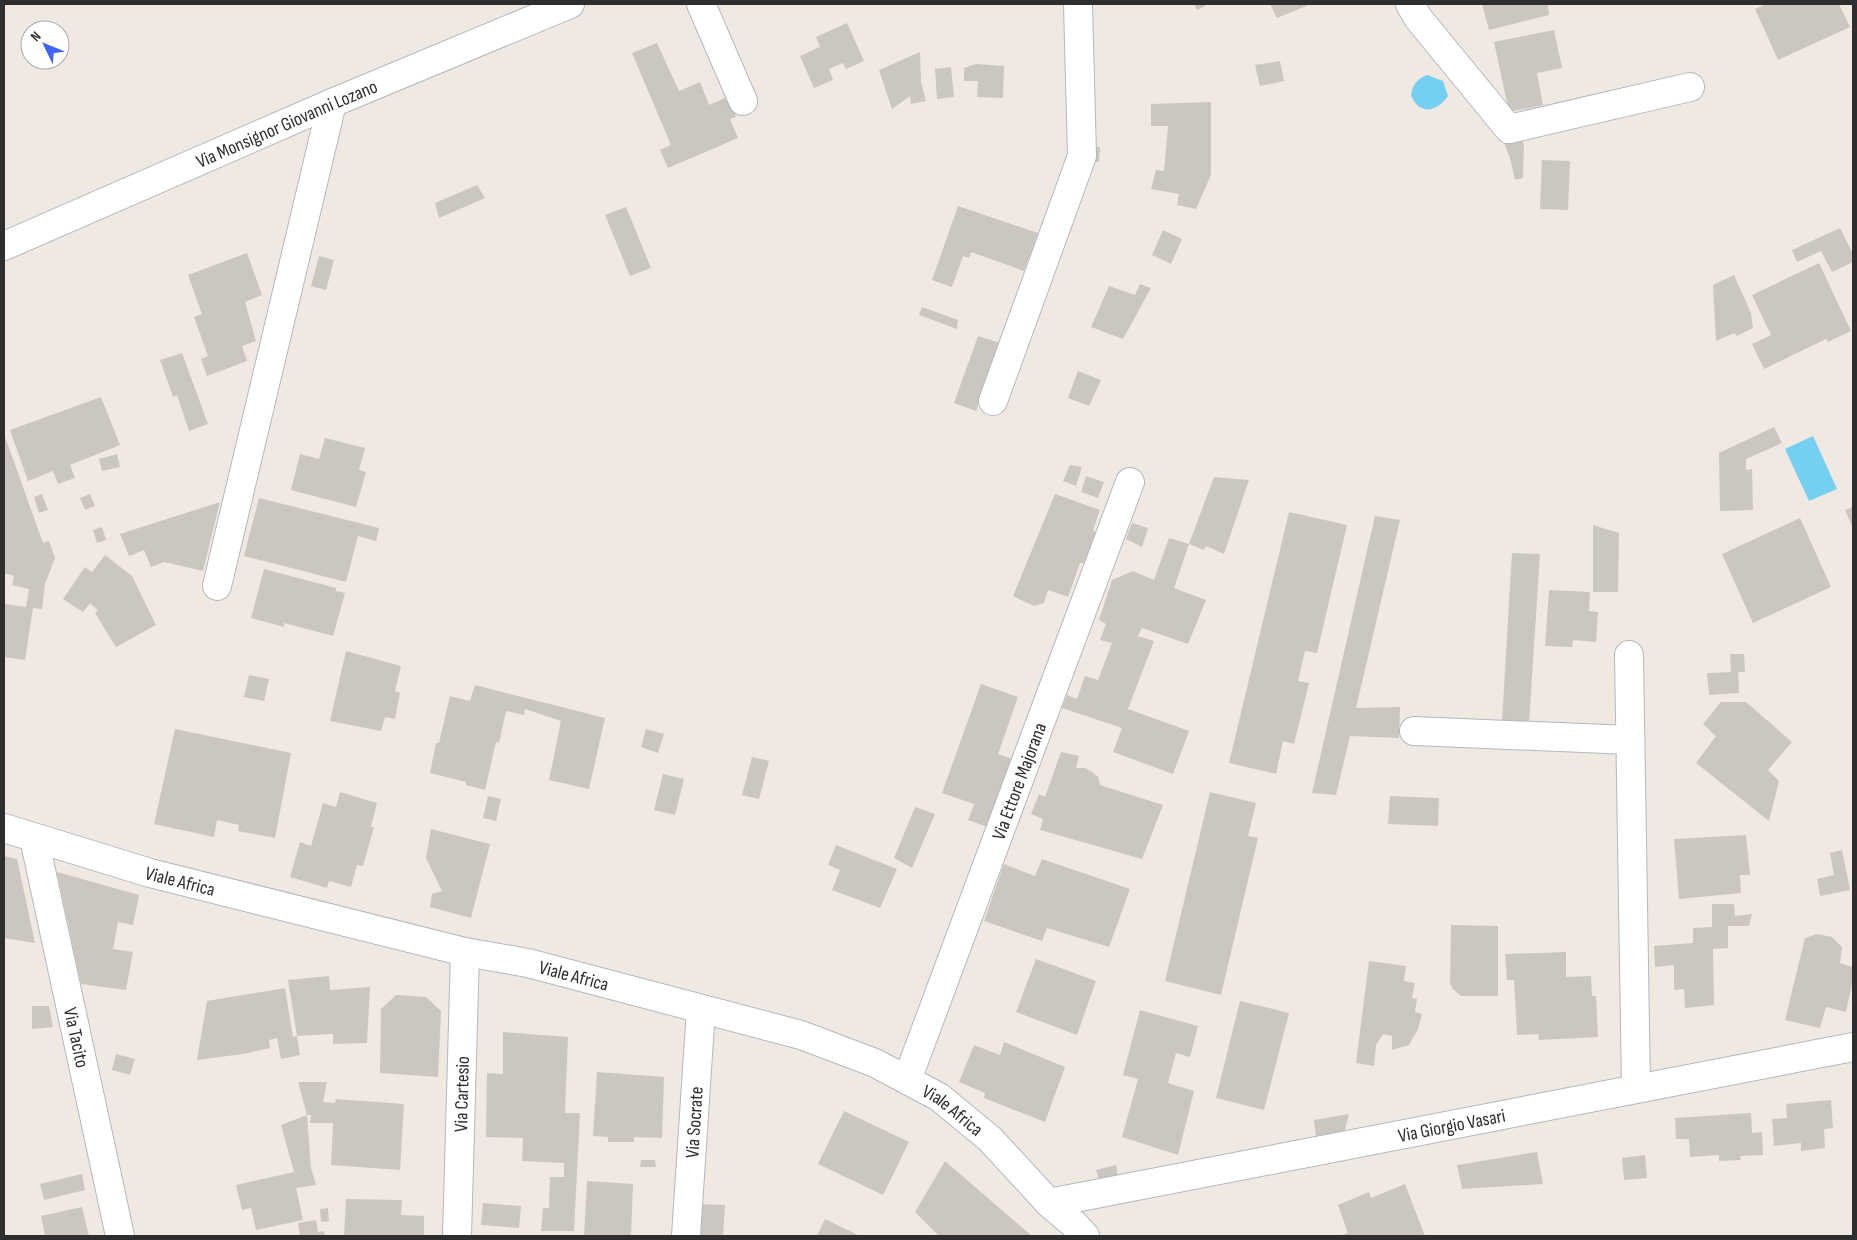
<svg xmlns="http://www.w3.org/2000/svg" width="1857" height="1240" viewBox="0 0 1857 1240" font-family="'Sofia Sans Condensed',sans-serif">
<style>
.water{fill:#75cff0}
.building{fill:#cbc7bf}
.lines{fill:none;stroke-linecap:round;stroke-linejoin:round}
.street-casing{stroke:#b4b7c1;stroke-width:30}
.secondary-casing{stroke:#b4b7c1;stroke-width:30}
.street{stroke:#fff;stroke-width:28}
.secondary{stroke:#fff;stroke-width:28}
.labels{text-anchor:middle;stroke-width:4.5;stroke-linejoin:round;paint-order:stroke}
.street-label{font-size:19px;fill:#2e2e2e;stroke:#fff}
</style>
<rect width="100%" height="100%" fill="#efe9e1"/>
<path class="water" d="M 1427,75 L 1443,81 L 1448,96 C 1437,112 1419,116 1411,95 C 1413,84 1417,79 1427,75 Z
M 1813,436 L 1837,489 L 1809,501 L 1785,449 Z"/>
<path class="building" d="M 1194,4 L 1204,4 L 1205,6 L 1197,10 Z
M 1270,4 L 1311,4 L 1277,18 Z
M 1482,4 L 1548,4 L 1549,15 L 1489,30 Z
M 1766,4 L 1839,4 L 1850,27 L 1778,60 L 1755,9 Z
M 847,23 L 864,61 L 846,69 L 843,63 L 829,69 L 833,80 L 814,88 L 800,56 L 820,47 L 816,37 Z
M 1554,30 L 1562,68 L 1537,73 L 1543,105 L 1509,112 L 1494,42 Z
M 657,43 L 679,91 L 700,82 L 709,105 L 727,97 L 736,117 L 730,119 L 738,138 L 668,168 L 660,150 L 671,145 L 632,53 Z
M 920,52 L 921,82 L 926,101 L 911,104 L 910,96 L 892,109 L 879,70 Z
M 1280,61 L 1284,81 L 1260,86 L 1255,65 Z
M 976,64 L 1004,66 L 1003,98 L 977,97 L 978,81 L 964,81 L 964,68 Z
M 951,67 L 954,97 L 937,99 L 935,69 Z
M 1211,102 L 1211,175 L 1196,209 L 1177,205 L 1179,194 L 1151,189 L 1156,170 L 1164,171 L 1168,126 L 1151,126 L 1151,104 Z
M 1519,132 L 1524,145 L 1523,178 L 1515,180 L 1510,158 L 1503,140 Z
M 1091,147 L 1100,147 L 1099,162 L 1090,162 Z
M 1542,160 L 1570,161 L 1568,210 L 1540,209 Z
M 477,185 L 485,198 L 439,218 L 435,203 Z
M 958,206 L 1038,233 L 1024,271 L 971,252 L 969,258 L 963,256 L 952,287 L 932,280 Z
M 626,207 L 651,268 L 630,276 L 605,215 Z
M 1840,228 L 1853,254 L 1853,262 L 1832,272 L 1821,251 L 1797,262 L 1792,250 Z
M 1163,230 L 1182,239 L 1171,264 L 1152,255 Z
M 247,253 L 262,295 L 245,302 L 256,341 L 242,346 L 247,361 L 207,376 L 201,359 L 208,356 L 194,317 L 202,314 L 188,275 Z
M 319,256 L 334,260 L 326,290 L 311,286 Z
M 1819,263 L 1851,331 L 1828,342 L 1826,339 L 1764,369 L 1752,344 L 1771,335 L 1752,295 Z
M 1734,275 L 1751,313 L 1753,328 L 1737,336 L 1734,333 L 1716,341 L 1713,285 Z
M 1140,284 L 1151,288 L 1123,339 L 1091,327 L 1109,286 L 1135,295 Z
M 922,307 L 958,320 L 957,329 L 919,315 Z
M 978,336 L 1000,343 L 976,411 L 954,403 Z
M 182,353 L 208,424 L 189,431 L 177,395 L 173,397 L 160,360 Z
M 1078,371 L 1101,380 L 1089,406 L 1068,398 Z
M 101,397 L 120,445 L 70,465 L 75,478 L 58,484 L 53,471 L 28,481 L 10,430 Z
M 1774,427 L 1782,443 L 1746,459 L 1746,470 L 1752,469 L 1753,510 L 1720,511 L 1719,453 Z
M 4,434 L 43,543 L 49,541 L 55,558 L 45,584 L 42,609 L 33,608 L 25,660 L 4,657 L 4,604 L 26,607 L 29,589 L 12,585 L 14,576 L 4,573 Z
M 325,438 L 365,448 L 359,470 L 366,472 L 356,507 L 291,490 L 300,454 L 319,459 Z
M 117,454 L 120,467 L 102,471 L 99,459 Z
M 1070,465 L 1082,467 L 1076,486 L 1063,481 Z
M 1086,476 L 1104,482 L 1098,498 L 1081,492 Z
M 1214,477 L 1249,480 L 1224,554 L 1206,546 L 1204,550 L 1189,544 Z
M 42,494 L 48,510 L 39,513 L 34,497 Z
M 90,494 L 95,506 L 85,510 L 80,498 Z
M 1055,494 L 1100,510 L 1093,530 L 1098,535 L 1084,563 L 1080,563 L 1068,597 L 1048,590 L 1044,603 L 1034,606 L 1013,596 Z
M 259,498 L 379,528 L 376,541 L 358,536 L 346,582 L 244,556 Z
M 220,502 L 203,571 L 164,562 L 151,567 L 144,550 L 129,556 L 120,534 Z
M 1853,507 L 1853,528 L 1845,510 Z
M 1289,512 L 1347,525 L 1317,653 L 1305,651 L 1298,681 L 1309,683 L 1294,744 L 1283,741 L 1276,774 L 1229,763 Z
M 1375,516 L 1400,520 L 1356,708 L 1400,707 L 1399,738 L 1350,736 L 1336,795 L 1312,793 Z
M 1800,518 L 1831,587 L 1753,623 L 1722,554 Z
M 1132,523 L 1148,528 L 1142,547 L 1126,539 Z
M 1593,525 L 1619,533 L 1618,592 L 1593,592 Z
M 102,527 L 106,540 L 97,543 L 93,530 Z
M 1169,538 L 1189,544 L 1174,588 L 1206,600 L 1188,644 L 1142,628 L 1138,636 L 1154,641 L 1128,709 L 1189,731 L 1173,774 L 1113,752 L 1122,728 L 1062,708 L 1067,695 L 1077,699 L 1085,676 L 1098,680 L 1112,643 L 1100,640 L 1106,624 L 1099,620 L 1112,580 L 1133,571 L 1154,580 Z
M 1512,553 L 1540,554 L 1529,723 L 1502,721 Z
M 105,555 L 132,576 L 156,625 L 116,647 L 95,613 L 98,610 L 90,603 L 83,612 L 63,599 L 85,567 L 92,572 Z
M 264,569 L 336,588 L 336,591 L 345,593 L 333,636 L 284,623 L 284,627 L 251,618 Z
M 1549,590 L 1590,592 L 1589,611 L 1598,612 L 1596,642 L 1573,640 L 1572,647 L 1545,646 Z
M 346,651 L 401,666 L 395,691 L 400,693 L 395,719 L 385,717 L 381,731 L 330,721 Z
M 1730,654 L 1744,654 L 1745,672 L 1738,672 L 1739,693 L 1709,695 L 1707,673 L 1731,672 Z
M 249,675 L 269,679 L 264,701 L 244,697 Z
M 981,684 L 1018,697 L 998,754 L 1015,760 L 991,828 L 968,820 L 974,804 L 942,793 Z
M 475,685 L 605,718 L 589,789 L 549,780 L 561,721 L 525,709 L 524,715 L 506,711 L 499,743 L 496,742 L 485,790 L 466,785 L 466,782 L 430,773 L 436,743 L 439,743 L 450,696 L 470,701 Z
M 1721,702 L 1746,702 L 1792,742 L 1768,770 L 1779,781 L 1769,821 L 1696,763 L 1716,736 L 1703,724 Z
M 175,729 L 291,753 L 275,838 L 238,831 L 239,825 L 217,820 L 214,837 L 154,824 Z
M 646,729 L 664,734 L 658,753 L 641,747 Z
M 1061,752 L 1079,756 L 1076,768 L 1085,768 L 1092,772 L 1098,777 L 1100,785 L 1163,805 L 1142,859 L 1040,830 L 1043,819 L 1031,814 L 1039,794 L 1045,797 Z
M 752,757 L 769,761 L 759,799 L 742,795 Z
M 663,774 L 684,779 L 675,815 L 654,810 Z
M 340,792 L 377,803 L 371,827 L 374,827 L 363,866 L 357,865 L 351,887 L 329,881 L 327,888 L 290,877 L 300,842 L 311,846 L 323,803 L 336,807 Z
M 1210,792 L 1256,803 L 1248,836 L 1258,838 L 1221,995 L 1165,981 Z
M 488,796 L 501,799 L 496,821 L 483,818 Z
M 1390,796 L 1439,798 L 1438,826 L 1388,824 Z
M 915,807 L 935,814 L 912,868 L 894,858 Z
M 431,829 L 490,844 L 471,918 L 430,907 L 432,894 L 442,891 L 426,858 Z
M 1746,835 L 1750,875 L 1740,875 L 1741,893 L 1679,899 L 1674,839 Z
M 836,845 L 897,869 L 880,908 L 832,890 L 840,870 L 828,865 Z
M 1842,850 L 1850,890 L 1820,896 L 1817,879 L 1834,875 L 1830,853 Z
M 4,856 L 17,859 L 35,943 L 4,938 Z
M 1042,859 L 1130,889 L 1109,947 L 1047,928 L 1042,941 L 984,921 L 1004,864 L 1035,876 Z
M 57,872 L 139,895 L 133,925 L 118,922 L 113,949 L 133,952 L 126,990 L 81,984 Z
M 1712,904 L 1734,904 L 1735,916 L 1752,914 L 1749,926 L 1728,926 L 1728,948 L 1713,949 L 1714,1005 L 1685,1008 L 1684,989 L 1674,990 L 1674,965 L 1655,967 L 1654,946 L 1693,943 L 1693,928 L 1712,927 Z
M 1451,925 L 1498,926 L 1498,996 L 1461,996 L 1453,989 L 1450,984 Z
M 1817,934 L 1832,937 L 1842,947 L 1840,963 L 1853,967 L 1853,980 L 1846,1012 L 1826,1007 L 1820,1028 L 1785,1020 L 1805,938 Z
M 1566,952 L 1566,977 L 1591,976 L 1592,996 L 1596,996 L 1598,1037 L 1539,1040 L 1538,1034 L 1517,1035 L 1514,980 L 1507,980 L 1505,954 Z
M 1036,959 L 1096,981 L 1077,1035 L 1016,1012 Z
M 1369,961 L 1406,966 L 1404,981 L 1415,983 L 1412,998 L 1417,999 L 1415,1012 L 1422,1014 L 1418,1029 L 1409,1045 L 1392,1050 L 1392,1036 L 1383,1034 L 1376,1045 L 1374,1066 L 1356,1063 Z
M 329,976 L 330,990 L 370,987 L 367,1043 L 333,1044 L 333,1034 L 297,1036 L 288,980 Z
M 285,988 L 293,1037 L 297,1036 L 300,1055 L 281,1059 L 277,1038 L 269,1040 L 270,1048 L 243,1054 L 197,1060 L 207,1001 Z
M 396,995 L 426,997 L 441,1011 L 438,1077 L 380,1073 L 381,1009 Z
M 1240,1001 L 1289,1013 L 1264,1110 L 1216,1098 Z
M 32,1006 L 49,1006 L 53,1027 L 32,1029 Z
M 1140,1010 L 1198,1026 L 1190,1057 L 1176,1053 L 1168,1083 L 1194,1091 L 1178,1155 L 1122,1137 L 1138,1079 L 1123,1075 Z
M 503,1032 L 568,1037 L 565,1113 L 580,1113 L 574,1231 L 541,1231 L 543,1208 L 549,1208 L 550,1177 L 564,1177 L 564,1163 L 522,1161 L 523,1138 L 486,1137 L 487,1073 L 503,1074 Z
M 1004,1042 L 1065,1067 L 1045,1122 L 984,1098 L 985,1093 L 959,1082 L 974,1045 L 1000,1055 Z
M 116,1054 L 135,1059 L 130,1075 L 112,1070 Z
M 597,1072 L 664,1077 L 662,1138 L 634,1137 L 634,1142 L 608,1142 L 608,1137 L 593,1136 Z
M 298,1082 L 327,1082 L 323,1102 L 335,1103 L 336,1099 L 404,1104 L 400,1170 L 331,1165 L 333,1123 L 310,1123 L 311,1115 L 307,1115 Z
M 1831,1100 L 1833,1128 L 1824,1129 L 1825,1148 L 1801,1151 L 1801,1143 L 1774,1146 L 1772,1119 L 1787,1118 L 1786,1104 Z
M 844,1111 L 909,1142 L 883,1195 L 818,1164 Z
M 1751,1113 L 1752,1133 L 1762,1132 L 1763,1155 L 1740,1156 L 1741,1160 L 1719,1161 L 1719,1155 L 1690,1157 L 1689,1139 L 1676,1139 L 1675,1118 Z
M 1349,1114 L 1344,1133 L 1316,1138 L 1314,1120 Z
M 307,1115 L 311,1168 L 316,1185 L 296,1188 L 303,1220 L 256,1230 L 251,1208 L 242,1210 L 236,1185 L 294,1172 L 281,1125 Z
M 1537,1152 L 1543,1184 L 1462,1189 L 1457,1165 Z
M 1645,1155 L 1647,1178 L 1624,1180 L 1622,1158 Z
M 641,1160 L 655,1160 L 656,1167 L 640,1167 Z
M 945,1161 L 1032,1236 L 939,1236 L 915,1212 Z
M 1116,1165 L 1118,1176 L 1099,1180 L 1096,1170 Z
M 82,1174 L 85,1190 L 44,1200 L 40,1184 Z
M 587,1181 L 633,1184 L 631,1236 L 584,1236 Z
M 1405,1184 L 1425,1236 L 1339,1236 L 1348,1233 L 1338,1205 L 1369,1192 L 1371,1198 Z
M 346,1199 L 402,1200 L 401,1215 L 424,1216 L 424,1236 L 344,1236 Z
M 483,1203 L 521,1206 L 519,1228 L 481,1225 Z
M 699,1204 L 725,1205 L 723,1236 L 698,1236 Z
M 82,1207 L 89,1236 L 43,1236 L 45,1235 L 41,1216 Z
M 328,1208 L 329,1221 L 321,1222 L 320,1209 Z
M 825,1219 L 860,1236 L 817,1236 Z
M 316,1220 L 318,1232 L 324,1231 L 325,1236 L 300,1236 L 298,1223 Z"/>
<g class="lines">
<g class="street-casing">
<g id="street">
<path d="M 701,4 L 743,101"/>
<path d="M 1410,4 L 1418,18 L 1509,129 L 1690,87"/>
<path d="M 993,401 L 1082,156 L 1078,4"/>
<path d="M 217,586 L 332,103"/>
<path d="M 1629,655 L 1636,1089"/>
<path d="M 1414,731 L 1630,740"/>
<path id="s1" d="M 34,838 L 120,1236"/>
<path id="s2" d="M 907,1080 L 1130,482"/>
<path id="s3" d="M 1049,1203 L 1853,1047"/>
<path id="s4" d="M 457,1236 L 465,952"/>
<path id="s5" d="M 686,1236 L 701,1009"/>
</g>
</g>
<g class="secondary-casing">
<g id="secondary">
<path id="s6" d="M 4,246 L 332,103 L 570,4"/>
<path id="s7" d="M 4,828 L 150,873 L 465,952 L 528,963 L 801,1035 L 875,1063 L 939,1097 L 990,1139 L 1049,1203 L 1076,1226 L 1085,1236"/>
</g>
</g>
<use href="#street" class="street"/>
<use href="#secondary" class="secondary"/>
</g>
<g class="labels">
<g class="street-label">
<text dy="7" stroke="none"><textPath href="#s6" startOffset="308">Via Monsignor Giovanni Lozano</textPath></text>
<text dy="7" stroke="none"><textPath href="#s2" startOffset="319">Via Ettore Majorana</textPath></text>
<text dy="7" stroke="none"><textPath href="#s7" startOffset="184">Viale Africa</textPath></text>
<text dy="7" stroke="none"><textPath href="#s7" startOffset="589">Viale Africa</textPath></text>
<text dy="7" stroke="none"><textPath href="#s1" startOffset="204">Via Tacito</textPath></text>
<text dy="7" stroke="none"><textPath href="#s4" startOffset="142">Via Cartesio</textPath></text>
<text dy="7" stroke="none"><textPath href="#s7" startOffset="994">Viale Africa</textPath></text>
<text dy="7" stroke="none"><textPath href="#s5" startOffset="114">Via Socrate</textPath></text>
<text dy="7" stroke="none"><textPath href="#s3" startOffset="410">Via Giorgio Vasari</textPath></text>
</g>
</g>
<rect width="1857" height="1240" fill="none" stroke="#2e2e2e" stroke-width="10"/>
<g transform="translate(45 45) rotate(313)"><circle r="24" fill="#ffffff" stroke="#ababab"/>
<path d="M0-4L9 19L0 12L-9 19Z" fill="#4264fb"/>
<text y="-8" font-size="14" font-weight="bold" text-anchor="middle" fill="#2e2e2e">N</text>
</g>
</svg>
